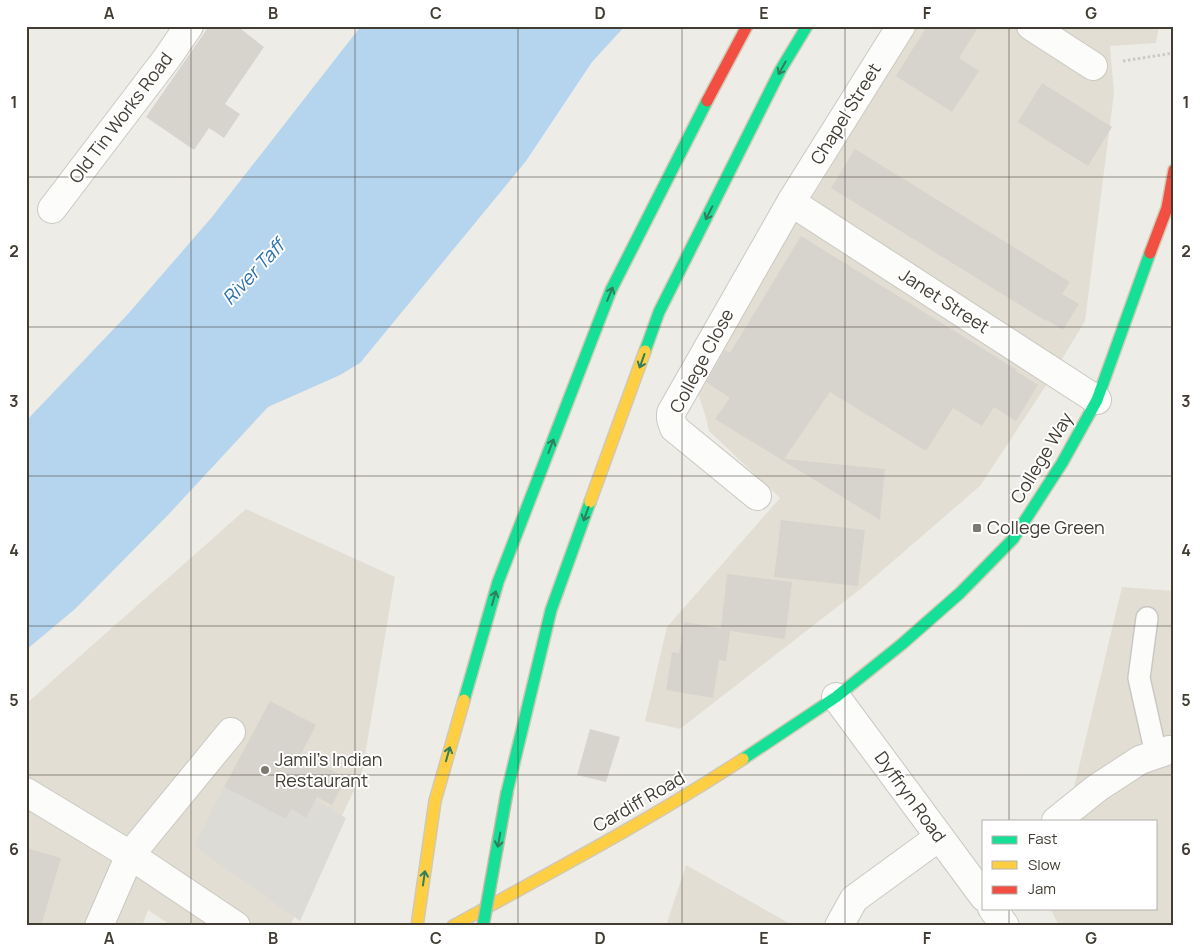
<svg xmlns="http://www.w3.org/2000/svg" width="1200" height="952" viewBox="0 0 1200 952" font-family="Manrope,sans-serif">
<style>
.residential{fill:#e2ded3}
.parking{fill:#dddbd6}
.water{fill:#b5d4ed}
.building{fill:#d7d4ce}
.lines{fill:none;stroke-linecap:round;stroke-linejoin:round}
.lane-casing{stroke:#cac8c2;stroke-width:24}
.street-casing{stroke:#cac8c2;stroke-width:30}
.fast-casing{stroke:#d0c9b3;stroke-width:14}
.slow-casing{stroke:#d0c9b3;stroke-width:14}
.jam-casing{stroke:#d0c9b3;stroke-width:14}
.path{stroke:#cccac5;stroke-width:3;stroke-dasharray:2.5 2.5;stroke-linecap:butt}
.lane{stroke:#fcfcfb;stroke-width:21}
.street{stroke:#fcfcfb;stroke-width:28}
.fast{stroke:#16e098;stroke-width:11}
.slow{stroke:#ffcf43;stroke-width:11}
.jam{stroke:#f24e42;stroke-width:11}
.fast-bridge-casing{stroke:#c6baa1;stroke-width:14;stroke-linecap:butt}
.fast-bridge{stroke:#16e098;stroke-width:11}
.oneway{stroke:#307e5b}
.grid{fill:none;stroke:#423d33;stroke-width:1;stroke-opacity:0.55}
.poi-dot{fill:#7e7a72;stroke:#fff;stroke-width:2}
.labels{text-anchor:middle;stroke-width:4;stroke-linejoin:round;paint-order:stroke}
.street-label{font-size:18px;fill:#423d33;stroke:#fff}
.poi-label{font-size:18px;fill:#423d33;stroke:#fff;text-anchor:start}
.water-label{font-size:19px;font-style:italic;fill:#2d71ad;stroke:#fff}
.neatline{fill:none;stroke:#423d33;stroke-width:2}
.grid-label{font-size:16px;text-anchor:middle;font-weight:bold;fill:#423d33}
</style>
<rect width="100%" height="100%" fill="#eeece6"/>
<path class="residential" d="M 917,26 L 1159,26 L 1156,43 L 1110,46 L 1114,93 L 1085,321 L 1047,384 L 980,486 L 863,587 L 680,729 L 645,721 L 667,627 L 780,498 L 709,431 L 706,418 L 697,390 L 720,347 Z
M 246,509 L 395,577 L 362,773 L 290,926 L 172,926 L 148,910 L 142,926 L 26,926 L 26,704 Z
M 1122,587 L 1174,591 L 1174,926 L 1059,926 L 1050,908 L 1156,908 L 1156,821 L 1066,821 Z
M 686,865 L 794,926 L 666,926 Z"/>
<path class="parking" d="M 224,787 L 286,819 L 291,809 L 306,817 L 316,800 L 346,818 L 300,921 L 194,846 Z"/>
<path class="water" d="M 361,26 L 625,26 L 592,62 L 526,161 L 360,363 L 340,375 L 268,407 L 168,515 L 75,609 L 26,650 L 26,421 L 128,314 L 212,217 Z"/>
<path class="building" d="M 209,26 L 237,26 L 264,47 L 225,104 L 240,114 L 224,138 L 209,128 L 194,150 L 146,117 Z
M 927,26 L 979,26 L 959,58 L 979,71 L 952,112 L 896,76 Z
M 1042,83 L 1112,127 L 1088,166 L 1018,122 Z
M 855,149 L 1070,282 L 1062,294 L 1079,304 L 1063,330 L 1047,320 L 1046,321 L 831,188 Z
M 801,236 L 969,340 L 1017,370 L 1016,371 L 1038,385 L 1016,421 L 994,407 L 982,426 L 953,408 L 926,451 L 830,392 L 784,459 L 885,469 L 880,520 L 715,419 L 730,398 L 706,382 L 725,350 L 730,353 Z
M 781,520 L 865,530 L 858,586 L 774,577 Z
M 727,574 L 792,582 L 785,639 L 730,631 L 726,661 L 719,660 L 713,698 L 666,690 L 672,652 L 679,653 L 684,622 L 721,628 Z
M 270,701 L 316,725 L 301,754 L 346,778 L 332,805 L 317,797 L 306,818 L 291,809 L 286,819 L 224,787 Z
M 590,729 L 620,737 L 606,782 L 577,775 Z
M 26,848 L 61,858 L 41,926 L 26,926 Z"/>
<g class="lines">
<g class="lane-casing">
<path id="lane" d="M 1147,618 L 1139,678 L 1156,754"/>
</g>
<g class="street-casing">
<path id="street" d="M 1031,26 L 1093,66
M 791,202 L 1097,400
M 52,209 L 167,58 L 189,26
M 757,496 L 674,428 L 671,419 L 671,413 L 791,202 L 901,26
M 836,697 L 984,897
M 26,792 L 130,855 L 236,926
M 1056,821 L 1097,788 L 1140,760 L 1169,750 L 1174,750
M 992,908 L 1005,926
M 99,926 L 130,855 L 231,732
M 839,926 L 854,899 L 939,837"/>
</g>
<g class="fast-casing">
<path id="fast" d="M 645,351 L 659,312 L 781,69 L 807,26
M 464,700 L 498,582 L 611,290 L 707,101
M 743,759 L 836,697 L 902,644 L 960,593 L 1013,539 L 1062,463 L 1097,400 L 1150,253
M 507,792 L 551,610 L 590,502"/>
</g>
<g class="slow-casing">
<path id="slow" d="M 590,502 L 645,351
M 417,926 L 435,801 L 464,700
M 453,926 C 551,872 650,820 743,759"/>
</g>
<g class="jam-casing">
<path id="jam" d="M 707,101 L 747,26
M 1150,253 L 1167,208 L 1174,170"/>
</g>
<path class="path" d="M 1123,61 L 1174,53"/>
<use href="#lane" class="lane"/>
<use href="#street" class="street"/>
<use href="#fast" class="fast"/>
<use href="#slow" class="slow"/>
<use href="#jam" class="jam"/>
<g class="fast-bridge-casing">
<path id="fast-bridge" d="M 483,926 L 507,792"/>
</g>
<use href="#fast-bridge" class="fast-bridge"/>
</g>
<defs><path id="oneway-shaft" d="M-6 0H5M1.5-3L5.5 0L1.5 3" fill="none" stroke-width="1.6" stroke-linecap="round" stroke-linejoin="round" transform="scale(1.25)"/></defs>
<g class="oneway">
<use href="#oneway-shaft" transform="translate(782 68) rotate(119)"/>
<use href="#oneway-shaft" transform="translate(709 213) rotate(117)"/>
<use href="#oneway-shaft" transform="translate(610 294) rotate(-68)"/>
<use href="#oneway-shaft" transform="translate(642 361) rotate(110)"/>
<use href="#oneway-shaft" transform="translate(551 446) rotate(-69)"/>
<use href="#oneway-shaft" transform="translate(586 514) rotate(110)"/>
<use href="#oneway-shaft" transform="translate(494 598) rotate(-74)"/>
<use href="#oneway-shaft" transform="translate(448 754) rotate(-74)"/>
<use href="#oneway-shaft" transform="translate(499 840) rotate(100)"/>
<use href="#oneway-shaft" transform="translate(424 878) rotate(-82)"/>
</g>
<path class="grid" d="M 191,26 L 191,926M 355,26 L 355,926M 518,26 L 518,926M 682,26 L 682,926M 845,26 L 845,926M 1009,26 L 1009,821M 26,177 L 1174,177M 26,327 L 1174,327M 26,476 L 1174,476M 26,626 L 1174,626M 26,775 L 1174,775M 1009,908 L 1009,926"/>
<g class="poi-dot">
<rect x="972" y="523" width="10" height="10" rx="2.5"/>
<circle cx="265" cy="770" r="5"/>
</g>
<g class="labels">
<g class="street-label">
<text transform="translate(846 114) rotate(-58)" y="6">Chapel Street</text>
<text transform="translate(121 118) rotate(-53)" y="6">Old Tin Works Road</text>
<text transform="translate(944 301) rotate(33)" y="6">Janet Street</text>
<text transform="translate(702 361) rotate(-62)" y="6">College Close</text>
<text transform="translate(1042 458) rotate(-59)" y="6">College Way</text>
<text transform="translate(910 797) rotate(54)" y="6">Dyffryn Road</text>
<text transform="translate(639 802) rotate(-30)" y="6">Cardiff Road</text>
</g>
<g class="poi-label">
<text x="987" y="534">College Green</text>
<text x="275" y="766">Jamil's Indian<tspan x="275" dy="21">Restaurant</tspan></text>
</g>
<g class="water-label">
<text transform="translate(253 272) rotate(-47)" y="7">River Taff</text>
</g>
</g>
<rect width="1200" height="952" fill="none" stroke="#ffffff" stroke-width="55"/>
<rect x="982" y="820" width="175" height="90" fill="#ffffff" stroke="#b3b1ad"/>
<rect x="992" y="836" width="25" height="8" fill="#16e098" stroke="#b3b1ad"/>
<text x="1028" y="844" font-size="15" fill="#423d33">Fast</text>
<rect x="992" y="861" width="25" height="8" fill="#ffcf43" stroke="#b3b1ad"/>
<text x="1028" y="870" font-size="15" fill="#423d33">Slow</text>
<rect x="992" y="886" width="25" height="8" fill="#f24e42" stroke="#b3b1ad"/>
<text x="1028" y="894" font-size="15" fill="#423d33">Jam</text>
<rect x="28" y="28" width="1144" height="896" class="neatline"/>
<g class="grid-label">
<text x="109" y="19">A</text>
<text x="273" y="19">B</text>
<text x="436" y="19">C</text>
<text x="600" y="19">D</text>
<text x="764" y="19">E</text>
<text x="927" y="19">F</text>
<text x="1091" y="19">G</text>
<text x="14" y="108">1</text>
<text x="1186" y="108">1</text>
<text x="14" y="257">2</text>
<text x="1186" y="257">2</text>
<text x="14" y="407">3</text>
<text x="1186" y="407">3</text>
<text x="14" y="556">4</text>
<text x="1186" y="556">4</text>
<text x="14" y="706">5</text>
<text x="1186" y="706">5</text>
<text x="14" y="855">6</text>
<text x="1186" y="855">6</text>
<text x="109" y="944">A</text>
<text x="273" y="944">B</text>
<text x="436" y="944">C</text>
<text x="600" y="944">D</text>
<text x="764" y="944">E</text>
<text x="927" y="944">F</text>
<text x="1091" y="944">G</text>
</g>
</svg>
